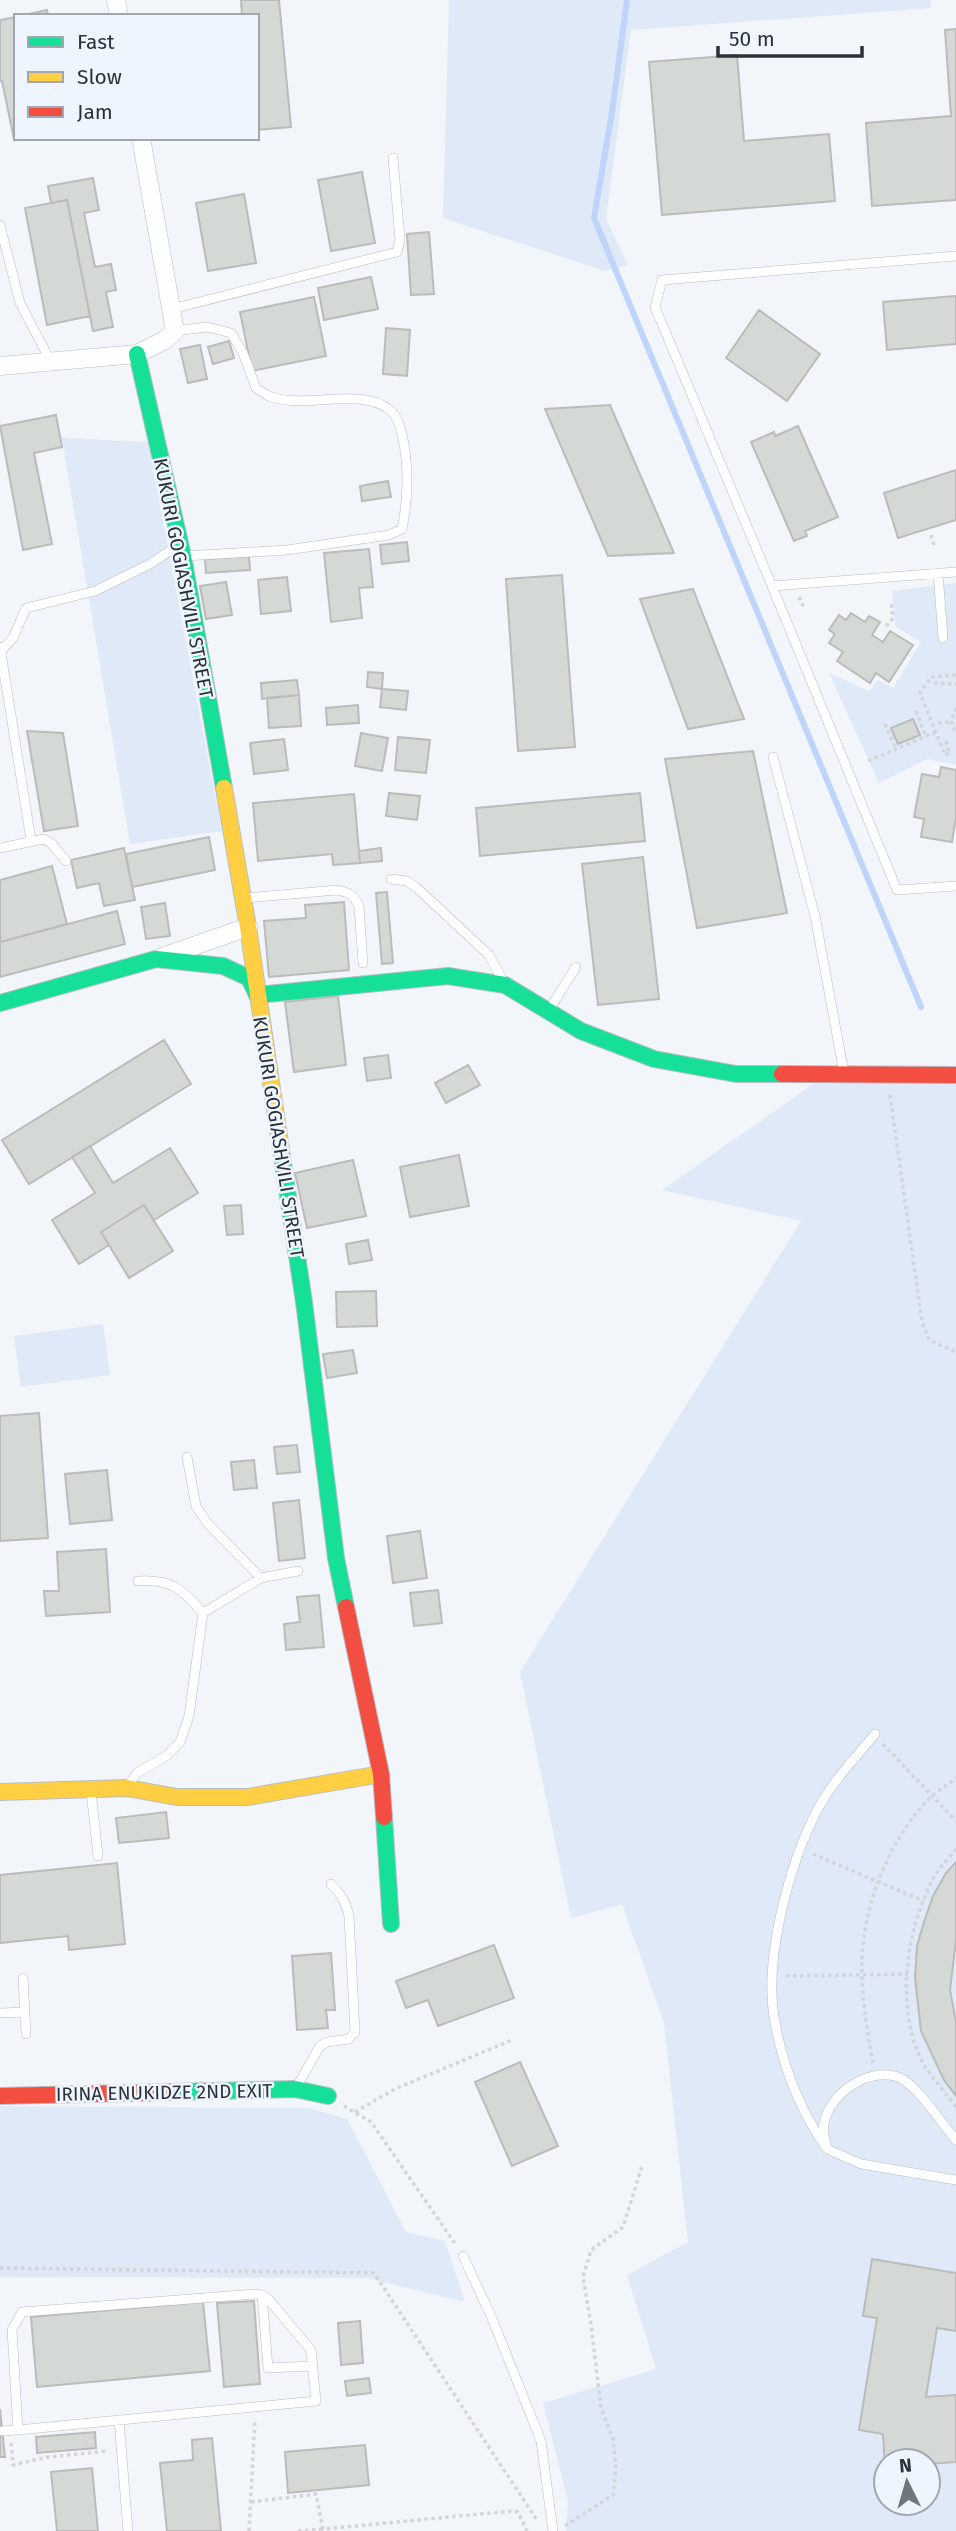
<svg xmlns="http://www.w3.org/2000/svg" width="956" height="2531" viewBox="0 0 956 2531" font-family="'Fira Sans',sans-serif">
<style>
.green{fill:#dfe9f7;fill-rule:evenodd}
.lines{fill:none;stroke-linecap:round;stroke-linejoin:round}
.stream{stroke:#bed5f9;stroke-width:6}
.building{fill:#d5d9d6;stroke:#b9bcba;stroke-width:2}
.lane-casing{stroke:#b9bec4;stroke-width:10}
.street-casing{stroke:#b9bec4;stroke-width:19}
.fast-casing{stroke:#b9bec4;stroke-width:18}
.slow-casing{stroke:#b9bec4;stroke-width:18}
.jam-casing{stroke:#b9bec4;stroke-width:18}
.path{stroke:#d3d5d8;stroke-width:3.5;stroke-dasharray:3.5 3.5;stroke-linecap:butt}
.lane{stroke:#fdfefe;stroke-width:9}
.street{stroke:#fdfefe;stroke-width:18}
.fast{stroke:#16e098;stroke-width:16}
.slow{stroke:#ffcf43;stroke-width:16}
.jam{stroke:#f24e42;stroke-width:16}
.labels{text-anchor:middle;stroke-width:5;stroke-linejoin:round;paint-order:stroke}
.street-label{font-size:19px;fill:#2b3139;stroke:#eff5fe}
</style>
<rect width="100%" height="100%" fill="#f2f6fa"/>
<path class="green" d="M 449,0 L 930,0 L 931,8 L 631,30 L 606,219 L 628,265 L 605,271 L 443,218 Z
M 62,438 L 148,442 L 222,831 L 130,844 Z
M 956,583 L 956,765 L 927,759 L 879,783 L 829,673 L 869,691 L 878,680 L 893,688 L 921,642 L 895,626 L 892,591 Z
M 956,1082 L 956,2531 L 566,2531 L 568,2501 L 543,2403 L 656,2369 L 627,2275 L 688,2242 L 664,2023 L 622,1904 L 571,1918 L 520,1672 L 801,1221 L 662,1190 L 813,1084 ZM 886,2461 L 928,2461 L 928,2503 L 886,2503 Z
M 103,1324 L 110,1375 L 21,1387 L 14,1336 Z
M 0,2106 L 309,2108 L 347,2119 L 406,2232 L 445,2241 L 465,2302 L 366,2278 L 0,2277 Z"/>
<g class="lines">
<path class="stream" d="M 627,0 L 612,112 L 594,218 L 921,1007"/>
</g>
<path class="building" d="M 241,0 L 279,0 L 291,127 L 257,130 L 257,16 L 242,16 Z
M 47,10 L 48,16 L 20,16 Z
M 16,17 L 16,138 L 19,138 L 14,139 L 2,81 L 0,81 L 0,20 Z
M 956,29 L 956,200 L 872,206 L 866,123 L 951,116 L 945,30 Z
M 737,55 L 744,141 L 829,134 L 835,201 L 662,215 L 649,62 Z
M 362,172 L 375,243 L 331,251 L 318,180 Z
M 93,178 L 99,210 L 84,213 L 95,267 L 111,264 L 116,290 L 106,292 L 113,327 L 93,331 L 67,200 L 51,203 L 48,186 Z
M 244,194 L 256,263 L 208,271 L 196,203 Z
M 67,200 L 90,316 L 47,325 L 25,208 Z
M 429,232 L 434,294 L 411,295 L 407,234 Z
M 371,277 L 378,309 L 324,320 L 318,288 Z
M 956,296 L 956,344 L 887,350 L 883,302 Z
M 314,297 L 326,356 L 252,371 L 240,312 Z
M 759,310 L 820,354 L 787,401 L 726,358 Z
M 386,328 L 410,330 L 407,376 L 383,374 Z
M 229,341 L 234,358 L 213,364 L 208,347 Z
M 200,345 L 207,379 L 188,383 L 180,349 Z
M 610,405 L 674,553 L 608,556 L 545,409 Z
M 56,415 L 62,447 L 34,453 L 52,544 L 23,550 L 0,426 Z
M 798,426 L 838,517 L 805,531 L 807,536 L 794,541 L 751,442 L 774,432 L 775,436 Z
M 956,470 L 956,520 L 898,538 L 884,493 Z
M 388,481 L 391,497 L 362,501 L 360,486 Z
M 407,542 L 409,561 L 382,564 L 380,545 Z
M 369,549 L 373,587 L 359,588 L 362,618 L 331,622 L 324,553 Z
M 249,556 L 250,570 L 206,573 L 205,559 Z
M 562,575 L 575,747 L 518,751 L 506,579 Z
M 287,577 L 291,611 L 261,614 L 258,580 Z
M 226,582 L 232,615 L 206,619 L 200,586 Z
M 693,589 L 744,719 L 688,729 L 640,599 Z
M 851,613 L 865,622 L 869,616 L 880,622 L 872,635 L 883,642 L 890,631 L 913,645 L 889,682 L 876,673 L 870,683 L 837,661 L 843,652 L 829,643 L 835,634 L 829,630 L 839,615 L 846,620 Z
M 368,672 L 383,673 L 382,689 L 367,687 Z
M 297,680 L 299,695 L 262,699 L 261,683 Z
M 382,689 L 408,691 L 406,710 L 380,707 Z
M 299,695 L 301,726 L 269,728 L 267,698 Z
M 358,705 L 359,723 L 327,725 L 326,708 Z
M 913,719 L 920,735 L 898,744 L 891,728 Z
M 27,731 L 63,733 L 78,826 L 44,831 Z
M 361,733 L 388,738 L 382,771 L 355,766 Z
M 398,737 L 430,740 L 426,773 L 395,770 Z
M 284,739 L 288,770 L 254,774 L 250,743 Z
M 753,751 L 787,913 L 697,928 L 665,759 Z
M 941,767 L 956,770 L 956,817 L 952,842 L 921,837 L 924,819 L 914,817 L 922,774 L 939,777 Z
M 389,793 L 420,796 L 417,820 L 386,816 Z
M 640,793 L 645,841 L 480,856 L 476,808 Z
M 354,794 L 360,863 L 333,865 L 332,854 L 258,861 L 253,803 Z
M 209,837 L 215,870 L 132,887 L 126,854 Z
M 124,848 L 135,900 L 104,906 L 99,883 L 77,888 L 71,860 Z
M 381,848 L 382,861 L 360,863 L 359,851 Z
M 643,857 L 659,999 L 598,1005 L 582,864 Z
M 52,866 L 67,924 L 0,942 L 0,880 Z
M 387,892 L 393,963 L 382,964 L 376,893 Z
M 344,902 L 349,970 L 269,977 L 264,921 L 306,918 L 305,905 Z
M 165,903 L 170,936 L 146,939 L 141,907 Z
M 117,911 L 125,944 L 0,977 L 0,942 Z
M 338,996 L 346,1065 L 294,1072 L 285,1002 Z
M 164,1040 L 191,1084 L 29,1184 L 2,1140 Z
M 388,1055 L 391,1078 L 367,1081 L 364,1058 Z
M 468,1065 L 480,1085 L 446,1103 L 435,1083 Z
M 90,1146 L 113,1183 L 170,1148 L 198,1193 L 154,1220 L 144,1205 L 101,1232 L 109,1245 L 79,1264 L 52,1220 L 95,1193 L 72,1157 Z
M 459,1155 L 469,1206 L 410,1217 L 400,1167 Z
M 353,1160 L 366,1216 L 307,1228 L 295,1173 Z
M 144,1205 L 173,1251 L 129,1278 L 101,1232 Z
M 241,1205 L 243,1234 L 227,1235 L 224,1206 Z
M 368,1240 L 372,1260 L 349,1264 L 346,1244 Z
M 376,1291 L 377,1326 L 337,1327 L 336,1292 Z
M 353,1350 L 357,1373 L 327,1378 L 323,1354 Z
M 39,1413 L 48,1538 L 0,1541 L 0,1416 Z
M 297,1445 L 300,1472 L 277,1474 L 274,1447 Z
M 254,1460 L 257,1488 L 234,1490 L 231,1462 Z
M 107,1470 L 112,1520 L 70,1524 L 65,1474 Z
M 299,1500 L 305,1558 L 279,1561 L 273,1503 Z
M 420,1531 L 427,1578 L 393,1583 L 387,1536 Z
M 106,1549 L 110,1612 L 46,1616 L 44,1591 L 59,1591 L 57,1552 Z
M 438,1590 L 442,1623 L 414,1626 L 410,1593 Z
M 319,1595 L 324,1647 L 286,1650 L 284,1624 L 300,1622 L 297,1597 Z
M 166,1812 L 169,1838 L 119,1843 L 116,1818 Z
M 956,1862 L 956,1940 L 950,1990 L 956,2022 L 956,2096 L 944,2080 L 921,2031 L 915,1977 L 917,1946 L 924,1922 L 933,1896 L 946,1873 Z
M 117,1863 L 125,1944 L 69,1950 L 68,1936 L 0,1943 L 0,1875 Z
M 494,1945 L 514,1998 L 438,2026 L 428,2000 L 406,2008 L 396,1981 Z
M 331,1953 L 335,2010 L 326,2010 L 328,2028 L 297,2030 L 292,1956 Z
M 520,2062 L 558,2146 L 512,2166 L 475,2082 Z
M 872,2259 L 956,2273 L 956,2331 L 937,2328 L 926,2397 L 956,2395 L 956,2462 L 928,2464 L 928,2461 L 886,2461 L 885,2467 L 883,2434 L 859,2430 L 877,2318 L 863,2316 Z
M 254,2301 L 260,2384 L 224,2387 L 217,2303 Z
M 203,2302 L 210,2371 L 37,2387 L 31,2317 Z
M 360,2321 L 363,2363 L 341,2365 L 338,2323 Z
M 369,2378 L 371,2393 L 347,2396 L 345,2381 Z
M 0,2409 L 5,2457 L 0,2457 Z
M 95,2432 L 96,2448 L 37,2453 L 36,2437 Z
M 212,2438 L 221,2531 L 167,2531 L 160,2463 L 193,2460 L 192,2440 Z
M 365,2445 L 369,2485 L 288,2493 L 285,2452 Z
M 92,2468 L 98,2531 L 57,2531 L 51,2472 Z"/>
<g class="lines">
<g class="lane-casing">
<path id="lane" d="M 0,225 L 20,303 L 51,362
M 172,309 L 397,252 L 400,240 L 393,158
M 175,331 L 207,327 L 231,333 L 243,353 L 256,388 C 260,391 265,394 269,396 C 303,410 361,386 390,410 C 398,417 401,428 403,439 C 409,469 408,499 402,529 L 389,535 L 287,550 L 185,556
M 956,572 L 772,586 L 897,890 L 956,886
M 938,573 L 943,638
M 772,586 L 655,307 L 662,280 L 956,256
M 0,647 L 31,840
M 1,651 L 13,638 L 26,608 L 95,591 L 150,564 L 177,546
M 773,757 L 815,916 L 844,1073
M 0,848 L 43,839 L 51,843 L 66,861
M 391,879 L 407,881 L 417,888 L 489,955 L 503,981
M 245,898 L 337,890 C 348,892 355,895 359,907 L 363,963
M 549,1010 L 576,967
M 187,1457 L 196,1506 L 208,1524 L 261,1578
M 138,1581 C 172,1579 182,1589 203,1613
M 128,1786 L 137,1773 L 166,1756 L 180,1742 L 189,1716 L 203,1613 L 261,1578 L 298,1571
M 91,1791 L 98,1856
M 23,1978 L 26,2034
M 0,2013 L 25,2012
M 296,2088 L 320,2046 L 327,2042 L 349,2039 L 355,2032 L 349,1916 C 346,1902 341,1894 331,1884
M 826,2145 C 825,2139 822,2130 824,2124 C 829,2094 867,2067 898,2077 C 917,2084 942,2124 956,2140
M 827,2149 C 799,2109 782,2064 774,2017 C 764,1956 792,1848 825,1797 C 838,1775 858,1755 875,1734
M 827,2149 L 861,2164 L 956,2180
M 463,2256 L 491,2316 L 541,2441 L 553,2531
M 262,2295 L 268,2368 L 312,2366
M 119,2420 L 128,2531
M 2,2431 L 18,2430 L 316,2401 L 311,2350 L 269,2300 L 262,2295 L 255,2294 L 22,2312 L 12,2330 L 18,2430"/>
</g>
<g class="street-casing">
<path id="street" d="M 116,0 L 119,16
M 0,366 L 137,354 L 165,340 L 175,331 L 141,138
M 162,957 L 248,927"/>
</g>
<g class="fast-casing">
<path id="fast" d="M 137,354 L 183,556 L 224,788
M 0,1003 L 156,959 L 223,966 L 249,978 L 257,995 L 448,976 L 505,985 L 581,1031 L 654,1059 L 736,1074 L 782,1074
M 281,1150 L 304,1302 L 336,1558 L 346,1607
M 384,1817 L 391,1924
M 171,2092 L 295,2089 L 328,2096"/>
</g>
<g class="slow-casing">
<path id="slow" d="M 224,788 L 248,927 L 281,1150
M 0,1792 L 127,1788 L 177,1797 L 248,1797 L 381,1774"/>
</g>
<g class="jam-casing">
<path id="jam" d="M 782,1074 L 956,1075
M 346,1607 L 381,1774 L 384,1817
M 0,2096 L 171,2092"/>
</g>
<path class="path" d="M 931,535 L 934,545
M 799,597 L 804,608
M 886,626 L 893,618 L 891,601
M 934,683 L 956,684
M 956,708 L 951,722 L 956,734
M 916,711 L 926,737
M 938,723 L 951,722
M 885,724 L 896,749
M 946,741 L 949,753
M 949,753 L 945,755 L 920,693 L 931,677 L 956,675
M 868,761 L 936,732
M 890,1095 L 922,1322 L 929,1340 L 956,1352
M 883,1744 L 956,1821
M 956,1849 C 949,1858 939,1868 933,1879 C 905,1931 894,2016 926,2068 C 935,2081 946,2094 956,2107
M 813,1854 L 924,1901
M 786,1976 L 908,1974
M 873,2063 C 868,2035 863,2007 862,1978 C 859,1918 883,1851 923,1805 C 931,1795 945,1787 956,1778
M 344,2106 L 371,2122 L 456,2245
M 355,2112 L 395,2089 L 512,2040
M 0,2268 L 374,2273 L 537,2520
M 11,2443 L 13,2465 L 48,2457 L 108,2451
M 251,2502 L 316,2494 L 323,2529 L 512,2511 L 518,2512 L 527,2531
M 565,2526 L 613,2495 L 616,2469 L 613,2439 L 601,2408 L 591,2324 L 583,2277 L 591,2250 L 623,2227 L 642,2166
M 249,2531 L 255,2419
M 298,2531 L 323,2529"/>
<use href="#lane" class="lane"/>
<use href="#street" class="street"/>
<use href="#fast" class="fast"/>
<use href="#slow" class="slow"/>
<use href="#jam" class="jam"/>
</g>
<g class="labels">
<g class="street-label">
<text transform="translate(184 578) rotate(79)" y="7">KUKURI GOGIASHVILI STREET</text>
<text transform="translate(279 1137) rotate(81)" y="7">KUKURI GOGIASHVILI STREET</text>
<text transform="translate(164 2092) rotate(-1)" y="7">IRINA ENUKIDZE 2ND EXIT</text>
</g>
</g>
<rect x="14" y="14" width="245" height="126" fill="#eff5fe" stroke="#a1a7af" stroke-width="2"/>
<rect x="28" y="37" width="35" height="10" fill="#16e098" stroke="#a1a7af" stroke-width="2"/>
<text x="77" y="49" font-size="21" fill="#2b3139">Fast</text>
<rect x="28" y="72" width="35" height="10" fill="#ffcf43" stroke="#a1a7af" stroke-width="2"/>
<text x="77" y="84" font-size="21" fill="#2b3139">Slow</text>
<rect x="28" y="107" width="35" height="10" fill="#f24e42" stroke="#a1a7af" stroke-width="2"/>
<text x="77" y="119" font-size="21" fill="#2b3139">Jam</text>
<g transform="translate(907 2482) rotate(355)"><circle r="33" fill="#eff5fe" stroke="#a1a7af" stroke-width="2"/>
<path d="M0-5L12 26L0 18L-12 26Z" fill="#71767d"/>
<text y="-10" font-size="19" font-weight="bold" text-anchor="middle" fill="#2b3139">N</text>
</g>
<path d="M718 46v10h144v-10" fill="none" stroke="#2b3139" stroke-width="3.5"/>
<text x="729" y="46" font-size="21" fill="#2b3139" stroke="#eff5fe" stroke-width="5" paint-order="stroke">50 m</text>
</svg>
